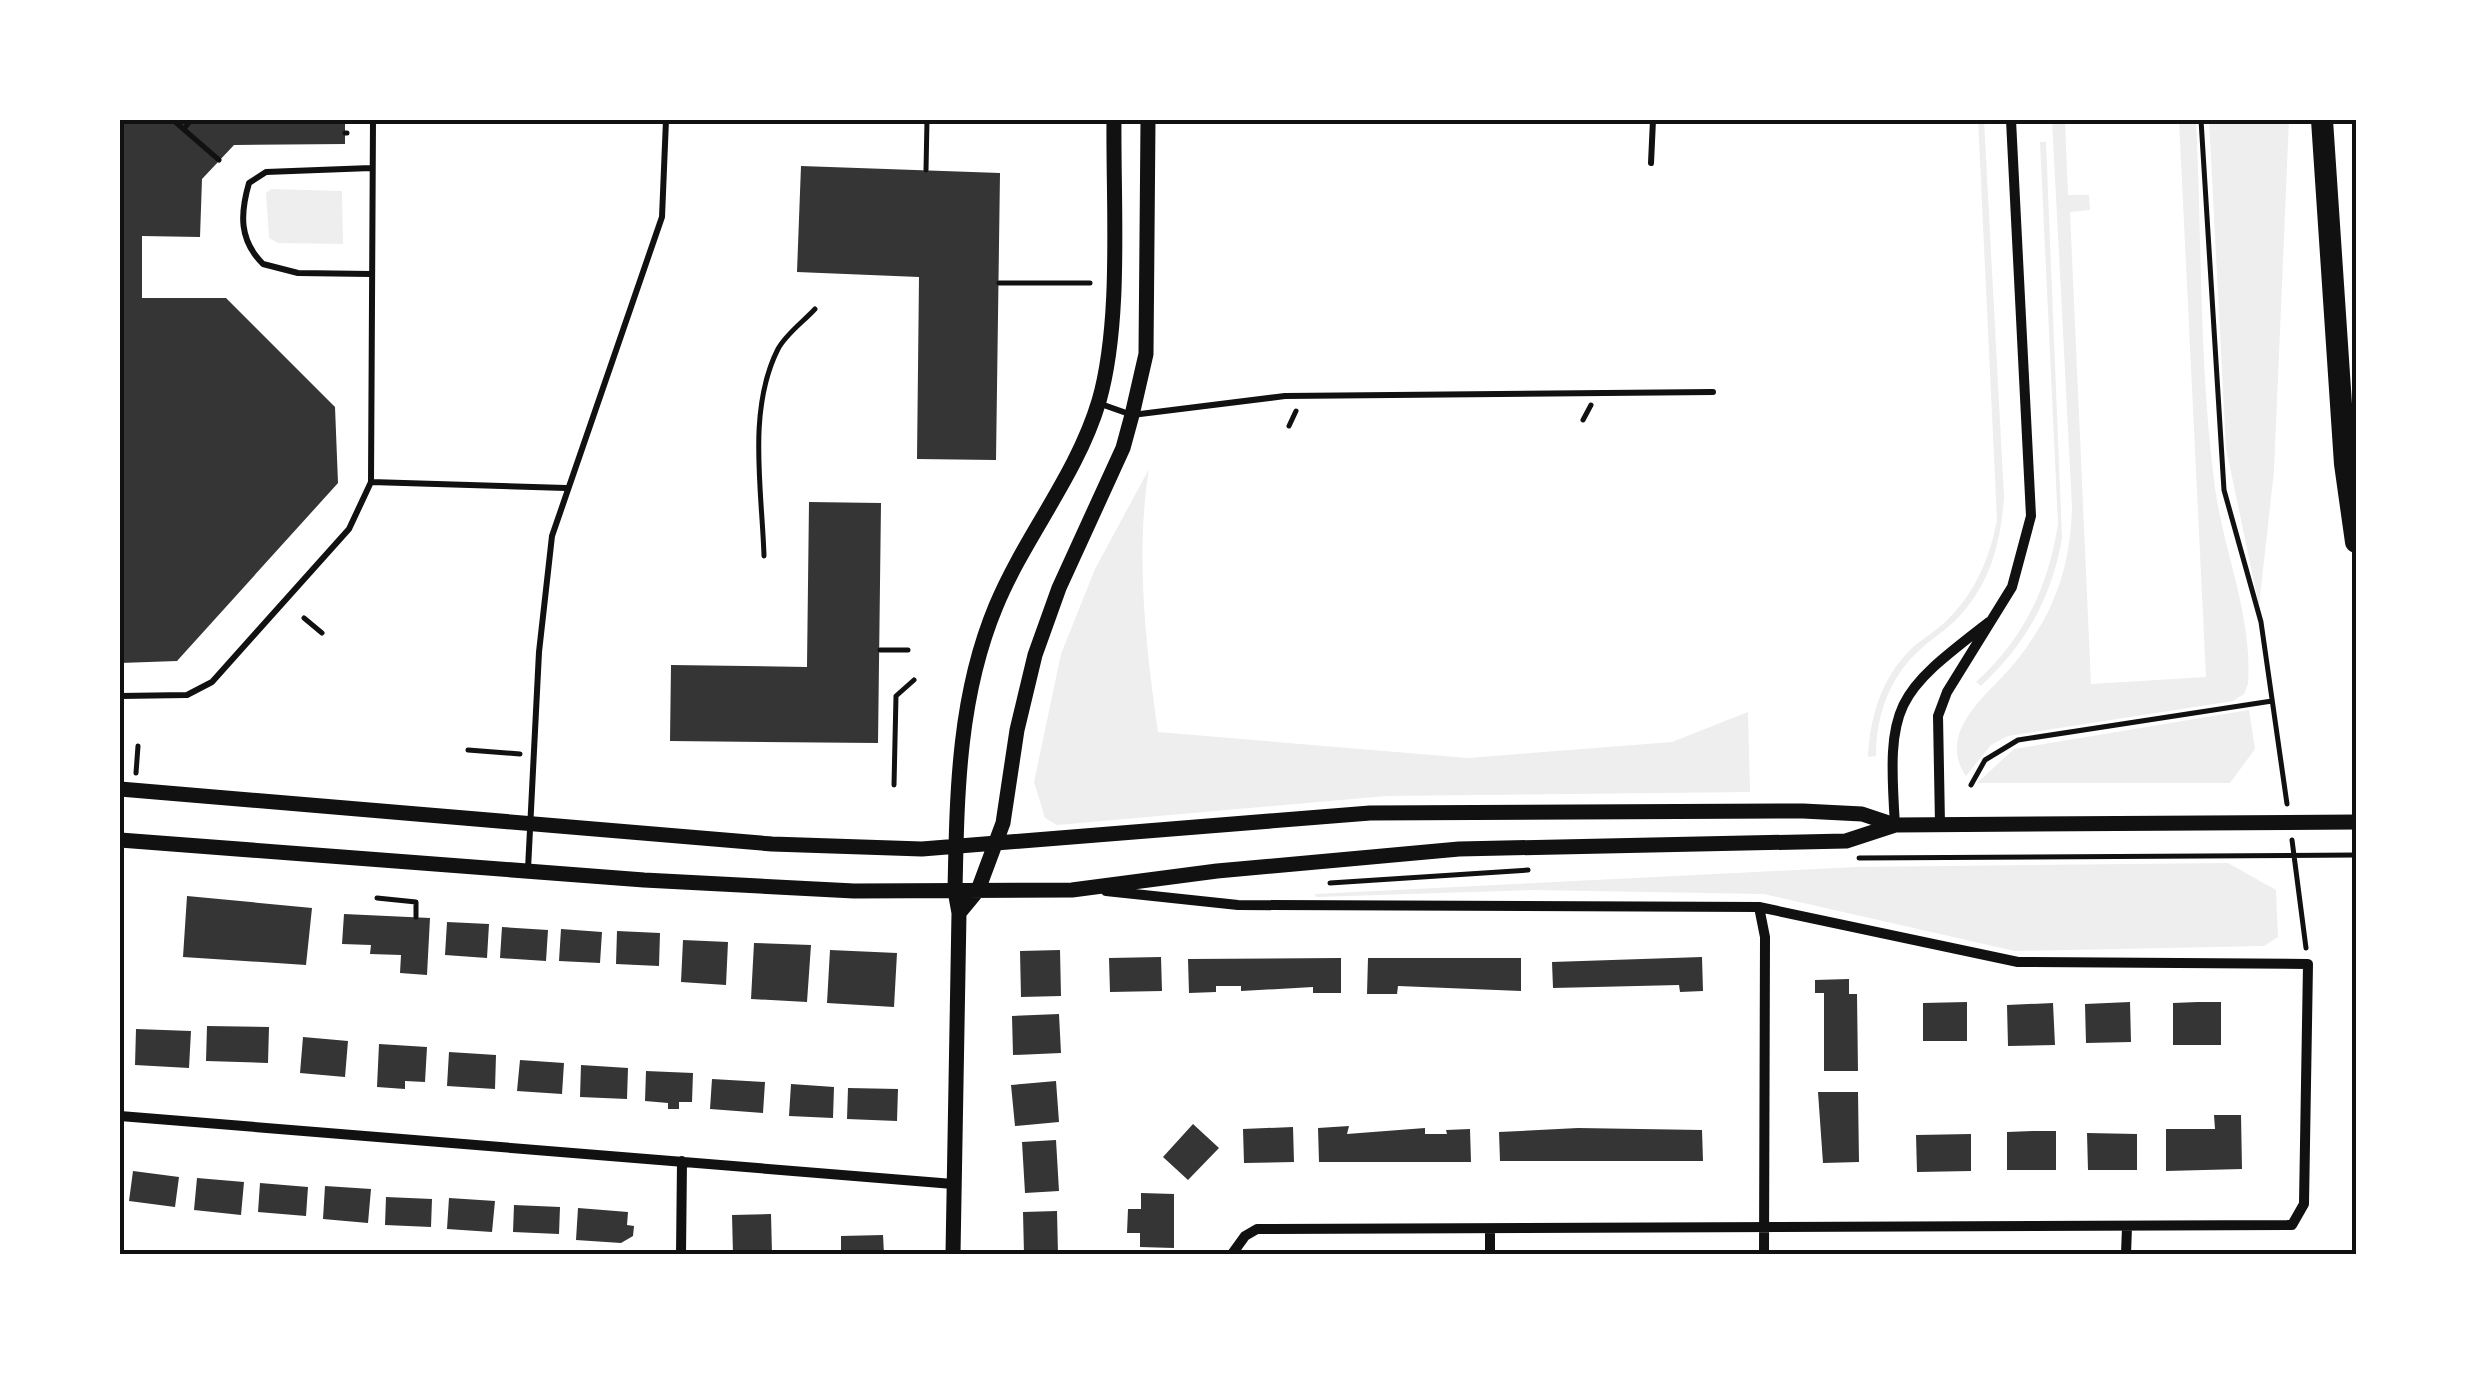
<svg xmlns="http://www.w3.org/2000/svg" width="2476" height="1374" viewBox="0 0 2476 1374" font-family="Cabin,sans-serif">
<style>
.green{fill:#eee}
.building{fill:#353535}
.lines{fill:none;stroke-linecap:round;stroke-linejoin:round}
.path{stroke:#111;stroke-width:5}
.service{stroke:#111;stroke-width:6}
.minor{stroke:#111;stroke-width:10}
.tertiary{stroke:#111;stroke-width:15}
.motorway{stroke:#111;stroke-width:22}
.neatline{fill:none;stroke:#111;stroke-width:4}
</style>
<rect width="100%" height="100%" fill="#fff"/>
<path class="green" d="M 1978,120 L 1984,120 L 2004,497 C 2001,539 1992,578 1964,611 C 1952,626 1937,635 1923,647 C 1890,675 1876,714 1876,756 L 1868,757 C 1870,717 1881,680 1909,651 C 1922,638 1939,630 1951,616 C 1977,589 1990,556 1997,520 Z
M 2052,120 L 2065,120 L 2068,195 L 2089,195 L 2090,210 L 2070,212 L 2091,684 L 2206,677 L 2179,120 L 2196,120 C 2202,242 2199,367 2215,488 C 2224,553 2253,617 2248,684 L 2244,694 L 2233,701 L 2008,736 L 1991,745 L 1966,776 C 1939,737 1978,702 2003,676 C 2021,657 2036,635 2048,612 C 2065,577 2071,544 2072,506 Z
M 2209,120 L 2289,120 L 2274,471 L 2259,606 L 2226,448 Z
M 2040,142 L 2046,142 L 2062,538 C 2052,598 2025,645 1981,686 L 1976,682 C 2024,639 2048,587 2058,524 Z
M 271,189 L 342,191 L 343,244 L 278,243 L 269,238 L 266,193 Z
M 1149,469 C 1135,554 1146,648 1158,732 L 1468,758 L 1672,742 L 1748,712 L 1750,792 L 1386,796 L 1057,825 L 1045,818 L 1034,782 L 1061,654 L 1095,569 Z
M 2249,710 L 2255,749 L 2230,783 L 1977,783 L 2014,749 Z
M 2228,863 L 2276,890 L 2278,937 L 2264,946 L 2015,951 L 1764,894 L 1532,890 L 1316,897 L 1315,894 L 1856,867 Z"/>
<path class="building" d="M 120,120 L 345,120 L 345,144 L 234,145 L 202,179 L 200,237 L 142,236 L 142,298 L 226,298 L 335,407 L 338,483 L 177,661 L 120,663 Z
M 801,166 L 1000,173 L 996,460 L 917,459 L 919,277 L 797,272 Z
M 809,502 L 881,503 L 878,743 L 670,741 L 671,665 L 807,667 Z
M 187,896 L 312,908 L 306,965 L 183,957 Z
M 344,914 L 430,918 L 427,975 L 400,973 L 401,955 L 370,954 L 371,945 L 342,944 Z
M 447,922 L 489,924 L 487,958 L 445,955 Z
M 502,927 L 548,930 L 546,961 L 500,958 Z
M 561,929 L 602,932 L 600,963 L 559,961 Z
M 617,931 L 660,933 L 659,966 L 616,964 Z
M 683,940 L 728,942 L 726,985 L 681,982 Z
M 754,943 L 811,945 L 807,1002 L 751,999 Z
M 830,950 L 897,953 L 894,1007 L 827,1003 Z
M 1060,950 L 1061,996 L 1021,997 L 1020,951 Z
M 1161,957 L 1162,991 L 1110,992 L 1109,958 Z
M 1702,957 L 1703,991 L 1680,992 L 1679,985 L 1553,988 L 1552,962 Z
M 1341,958 L 1341,993 L 1313,993 L 1313,987 L 1241,991 L 1241,986 L 1216,986 L 1216,992 L 1189,993 L 1188,959 Z
M 1368,958 L 1521,958 L 1521,991 L 1398,986 L 1397,994 L 1367,994 Z
M 1849,979 L 1849,994 L 1857,994 L 1858,1071 L 1824,1071 L 1824,993 L 1815,993 L 1815,980 Z
M 1967,1002 L 1967,1041 L 1923,1041 L 1923,1003 Z
M 2130,1002 L 2131,1042 L 2086,1043 L 2085,1004 Z
M 2198,1002 L 2221,1002 L 2221,1045 L 2173,1045 L 2173,1003 Z
M 2053,1003 L 2055,1045 L 2008,1046 L 2007,1005 Z
M 1059,1014 L 1061,1053 L 1013,1055 L 1012,1016 Z
M 207,1026 L 269,1027 L 268,1063 L 206,1061 Z
M 136,1029 L 191,1031 L 189,1068 L 135,1065 Z
M 303,1037 L 348,1041 L 345,1077 L 300,1073 Z
M 379,1044 L 427,1047 L 425,1082 L 405,1081 L 405,1089 L 377,1087 Z
M 449,1052 L 496,1055 L 495,1089 L 447,1086 Z
M 520,1060 L 564,1063 L 562,1094 L 517,1091 Z
M 581,1065 L 628,1068 L 627,1099 L 580,1097 Z
M 646,1071 L 693,1073 L 692,1102 L 679,1102 L 679,1109 L 668,1109 L 668,1103 L 645,1101 Z
M 712,1079 L 765,1082 L 763,1113 L 710,1109 Z
M 1056,1081 L 1059,1122 L 1015,1126 L 1011,1085 Z
M 791,1084 L 834,1087 L 833,1118 L 789,1116 Z
M 848,1088 L 898,1089 L 897,1121 L 847,1119 Z
M 1818,1092 L 1858,1092 L 1859,1162 L 1823,1163 Z
M 2214,1115 L 2241,1115 L 2242,1169 L 2166,1171 L 2166,1129 L 2215,1129 Z
M 1193,1124 L 1219,1148 L 1188,1180 L 1163,1157 Z
M 1349,1126 L 1347,1134 L 1425,1128 L 1425,1134 L 1447,1134 L 1446,1130 L 1470,1129 L 1471,1162 L 1319,1162 L 1318,1128 Z
M 1293,1127 L 1294,1162 L 1244,1163 L 1243,1129 Z
M 1578,1128 L 1702,1130 L 1703,1161 L 1500,1161 L 1499,1132 Z
M 2033,1131 L 2056,1131 L 2056,1170 L 2007,1170 L 2007,1132 Z
M 2087,1133 L 2137,1134 L 2137,1170 L 2088,1170 Z
M 1971,1134 L 1971,1171 L 1917,1172 L 1916,1135 Z
M 1056,1140 L 1059,1191 L 1025,1193 L 1022,1142 Z
M 133,1171 L 179,1177 L 175,1207 L 129,1201 Z
M 197,1178 L 244,1182 L 241,1215 L 194,1210 Z
M 260,1183 L 308,1187 L 306,1216 L 258,1212 Z
M 325,1186 L 371,1189 L 368,1223 L 323,1219 Z
M 1141,1193 L 1174,1194 L 1174,1248 L 1140,1247 L 1140,1233 L 1127,1233 L 1128,1209 L 1141,1209 Z
M 386,1197 L 432,1199 L 431,1227 L 385,1225 Z
M 449,1198 L 495,1201 L 492,1232 L 447,1229 Z
M 514,1205 L 560,1207 L 559,1234 L 513,1232 Z
M 578,1208 L 628,1212 L 627,1225 L 634,1226 L 633,1236 L 621,1243 L 576,1240 Z
M 1057,1211 L 1058,1254 L 1024,1254 L 1023,1212 Z
M 771,1214 L 772,1254 L 733,1254 L 732,1215 Z
M 883,1235 L 884,1254 L 841,1254 L 841,1236 Z"/>
<g class="lines">
<path class="path" d="M 173,120 L 219,160
M 2201,120 L 2224,490 L 2261,622 L 2287,804
M 184,129 L 191,120
M 345,133 L 347,133
M 926,170 L 927,120
M 999,283 L 1090,283
M 1583,420 L 1591,405
M 1289,426 L 1296,411
M 764,556 C 762,490 747,410 778,349 C 786,334 803,322 815,309
M 304,618 L 322,633
M 880,650 L 908,650
M 468,750 L 520,754
M 136,773 L 138,746
M 894,785 L 896,696 L 914,680
M 1971,785 L 1985,760 L 2018,740 L 2272,701
M 2292,840 L 2306,948
M 1859,858 L 2356,855
M 1330,883 L 1528,870
M 377,898 L 416,902 L 416,917"/>
<path class="service" d="M 1651,163 L 1653,120
M 371,168 L 266,172 L 249,183 C 240,214 239,240 263,264 L 298,273 L 371,274
M 1098,403 L 1132,415 L 1285,396 L 1713,392
M 371,482 L 566,488
M 120,696 L 187,695 L 212,682 L 349,529 L 371,482 L 373,120
M 528,869 L 539,652 L 552,536 L 662,217 L 666,120"/>
<path class="minor" d="M 1940,824 L 1938,716 L 1947,692 L 2012,587 L 2031,516 L 2011,120
M 1895,825 C 1887,703 1894,695 1989,622
M 1106,891 L 1238,905 L 1759,907 L 2018,962 L 2308,964 L 2304,1204 L 2292,1225 L 1257,1229 L 1245,1236 L 1232,1254
M 1759,907 L 1765,937 L 1764,1254
M 120,1116 L 953,1184
M 1490,1231 L 1490,1254
M 681,1254 L 682,1161
M 2126,1254 L 2127,1227"/>
<path class="tertiary" d="M 120,789 L 772,844 L 922,849 L 1370,813 L 1803,811 L 1862,814 L 1895,825
M 120,840 L 644,880 L 854,891 L 1072,890 L 1217,871 L 1459,849 L 1846,841 L 1895,825 L 2356,822
M 959,913 L 978,890 L 1003,823 L 1017,730 L 1035,655 L 1059,588 L 1123,448 L 1132,415 L 1146,354 L 1148,120
M 953,1254 L 959,913 L 955,891 C 957,793 958,697 996,606 C 1025,536 1077,475 1099,401 C 1122,321 1113,204 1114,120"/>
<path class="motorway" d="M 2322,120 L 2345,464 L 2356,542"/>
</g>
<rect width="2476" height="1374" fill="none" stroke="#ffffff" stroke-width="245"/>
<rect x="122" y="122" width="2232" height="1130" class="neatline"/>
</svg>
